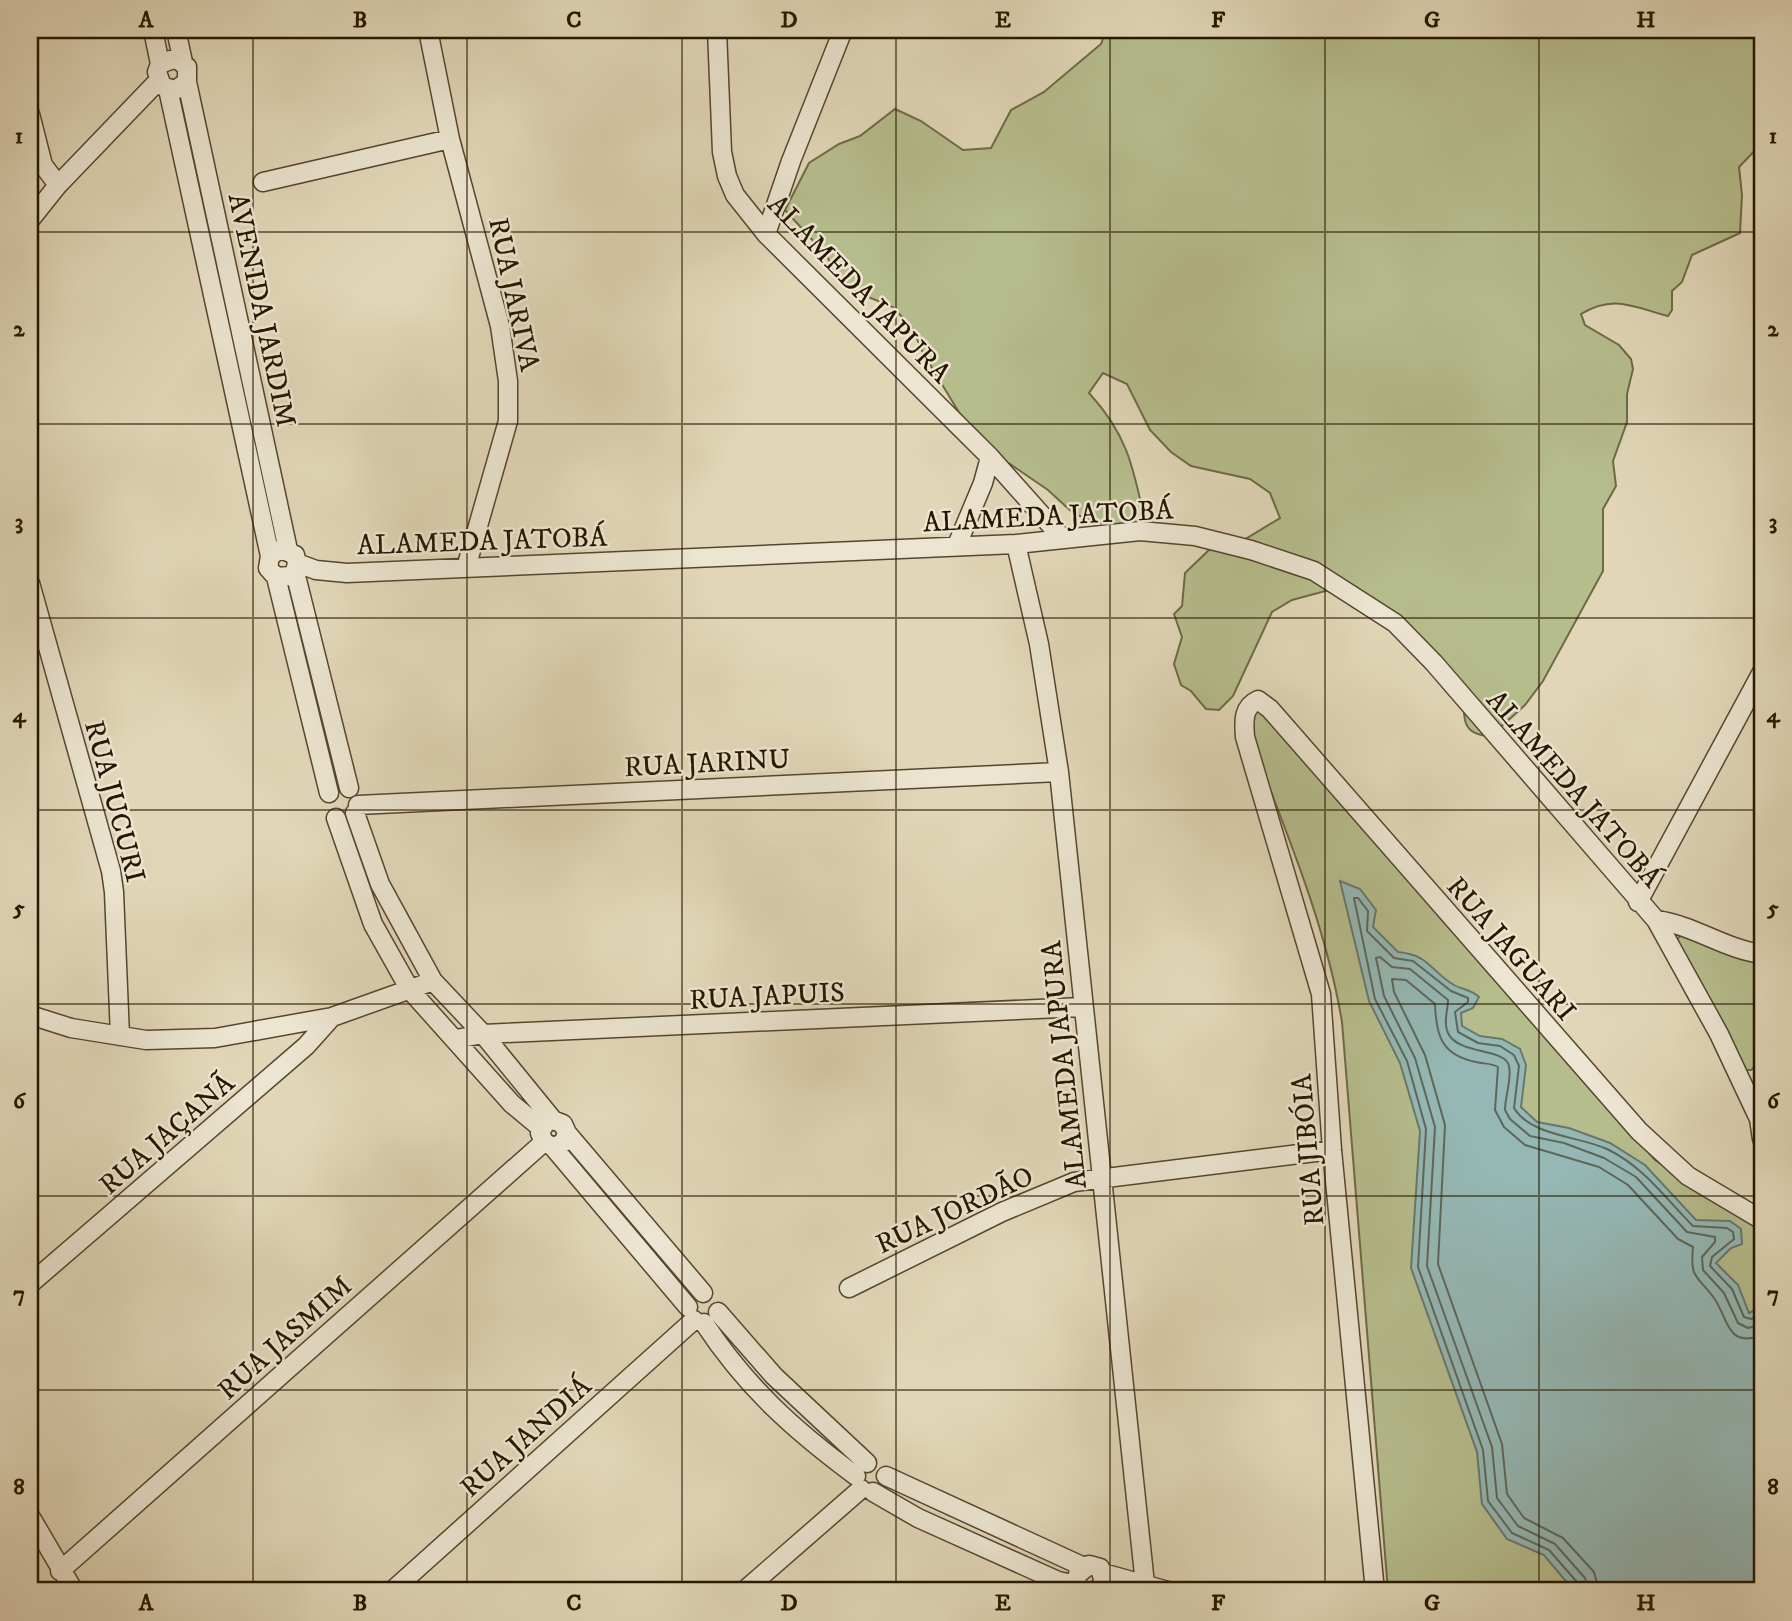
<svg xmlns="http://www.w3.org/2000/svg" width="1792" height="1621" viewBox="0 0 1792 1621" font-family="'IM FELL DW Pica',serif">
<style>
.green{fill:#b6bd8d;stroke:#6e6a46;stroke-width:2}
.water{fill:#95b8b5;stroke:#69776d;stroke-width:2}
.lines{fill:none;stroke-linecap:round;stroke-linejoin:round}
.shore{stroke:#5e675a;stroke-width:2}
.minor-casing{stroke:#55462e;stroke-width:21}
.minor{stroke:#ece5d1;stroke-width:18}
.grid{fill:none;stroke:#261600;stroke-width:2;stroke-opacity:0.55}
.labels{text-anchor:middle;stroke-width:5;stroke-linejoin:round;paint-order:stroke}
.street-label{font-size:28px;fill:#261600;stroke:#ece5d1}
.neatline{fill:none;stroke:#261600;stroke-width:2.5}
.grid-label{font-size:23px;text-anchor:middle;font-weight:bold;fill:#261600}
</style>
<rect width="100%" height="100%" fill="#e1d7b8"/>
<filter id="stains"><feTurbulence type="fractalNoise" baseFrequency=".00286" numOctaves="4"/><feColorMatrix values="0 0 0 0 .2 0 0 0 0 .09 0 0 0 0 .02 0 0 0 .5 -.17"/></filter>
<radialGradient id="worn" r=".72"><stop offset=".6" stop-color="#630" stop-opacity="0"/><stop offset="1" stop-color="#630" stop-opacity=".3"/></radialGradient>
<path class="green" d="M 1106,30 L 1762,30 L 1762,143 L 1739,167 L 1742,195 L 1740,233 L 1692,255 L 1682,282 L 1672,291 L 1672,310 L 1668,316 C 1633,307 1614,294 1581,314 L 1585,325 L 1619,345 L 1631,359 L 1633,369 L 1627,394 L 1627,422 L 1613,461 L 1616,486 L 1603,509 L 1603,571 L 1543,681 L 1525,705 L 1491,736 C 1460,735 1464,717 1464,693 L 1400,633 L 1329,590 L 1292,600 L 1272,612 L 1233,696 L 1219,710 L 1206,709 L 1191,691 L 1181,685 L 1174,664 L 1182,637 L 1174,614 L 1182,606 L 1185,573 L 1209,550 L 1237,544 L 1280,518 L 1270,493 L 1250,479 L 1191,466 L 1171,452 L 1150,430 L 1127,384 L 1103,373 L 1089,393 C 1126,433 1133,465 1144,517 L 1141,522 L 1112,525 L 1089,520 L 1073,513 L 1048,490 L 1010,464 L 986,457 L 923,353 L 913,329 L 893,307 L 858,293 L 835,274 L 827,256 L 785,210 L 809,163 L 839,144 L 860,136 L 895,109 L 921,121 L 963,150 L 991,148 L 1011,110 L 1044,92 L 1101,44 Z
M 1263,709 L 1655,1160 L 1762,1228 L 1762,1591 L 1388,1591 L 1342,1022 C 1325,920 1283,825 1247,729 L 1253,711 Z
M 1684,934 L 1762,961 L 1762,1052 L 1759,1063 L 1751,1070 L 1743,1070 L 1675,947 L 1678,938 Z"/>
<path class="water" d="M 1340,881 L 1360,889 L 1376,910 L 1373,927 L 1398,952 C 1430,955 1430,971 1454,985 C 1463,990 1471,989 1479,997 L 1473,1008 L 1461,1013 L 1462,1026 L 1480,1036 L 1502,1039 L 1520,1049 L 1526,1065 L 1521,1107 L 1537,1122 L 1569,1128 L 1610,1143 L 1645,1165 L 1696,1220 L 1730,1221 L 1741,1229 L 1742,1244 L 1731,1248 L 1716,1263 L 1738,1285 L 1749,1313 L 1762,1306 L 1762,1591 L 1574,1591 L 1544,1555 L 1507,1539 L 1482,1504 L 1477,1452 L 1411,1268 L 1420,1131 L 1400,1063 L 1369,1001 Z"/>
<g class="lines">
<path class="shore" d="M 1580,1591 L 1577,1582 L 1549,1550 L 1512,1533 L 1488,1501 L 1483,1450 L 1418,1267 L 1426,1129 L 1407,1061 L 1375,999 L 1354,898 L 1358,898 L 1368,911 L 1367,931 L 1394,958 L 1413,961 L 1451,991 L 1468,998 L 1468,1002 L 1455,1012 L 1458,1032 L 1478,1043 L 1500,1046 L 1514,1055 L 1519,1066 L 1514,1108 C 1531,1136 1578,1136 1607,1149 C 1644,1167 1665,1198 1693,1226 L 1727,1228 L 1733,1232 L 1734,1239 L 1712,1257 L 1710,1266 L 1732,1289 L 1744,1317 L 1751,1319 L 1762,1314
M 1589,1591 L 1585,1578 L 1555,1544 L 1518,1526 L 1497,1498 L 1492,1447 L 1427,1266 L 1435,1127 L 1415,1058 L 1384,996 L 1376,958 L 1380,957 L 1392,967 L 1410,969 L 1448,1000 C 1448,1010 1443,1022 1448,1033 C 1458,1055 1506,1048 1509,1066 C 1512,1079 1505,1096 1505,1110 L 1510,1119 L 1530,1136 L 1564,1143 L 1604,1158 L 1636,1177 L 1687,1232 L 1715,1237 L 1715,1242 L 1702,1257 L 1703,1270 L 1724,1293 L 1738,1323 L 1748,1328 L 1762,1324
M 1599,1591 L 1594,1572 L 1563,1538 L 1524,1518 L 1507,1494 L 1502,1444 L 1438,1264 L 1445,1125 L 1425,1055 L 1394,992 L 1392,979 L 1406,980 L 1435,1004 C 1436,1035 1441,1055 1476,1062 C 1484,1064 1491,1063 1498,1067 L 1495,1110 L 1504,1127 L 1525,1145 L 1599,1167 L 1628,1185 L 1678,1239 L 1693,1247 C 1690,1279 1696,1274 1714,1298 C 1728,1317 1726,1349 1762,1335"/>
<g class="minor-casing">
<path id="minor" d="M 153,30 L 160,64
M 176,30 L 183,62
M 428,30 L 450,139 L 500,326 L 508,381 L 508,421 L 466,568
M 717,30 L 722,152 L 727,176 L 735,195 L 766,234 L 990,457 L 1063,539
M 187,82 L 175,90 L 162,86 L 157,72 L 160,64 L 176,58 L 187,67 L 187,82 L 288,550
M 168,89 L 270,556
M 30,114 L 43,165 L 58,185
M 263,182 L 450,139
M 30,220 L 58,185 L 158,81
M 766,234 L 791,161 L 843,30
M 1016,544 L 1039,644 L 1059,772 L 1145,1584
M 957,545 L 983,483 L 990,457
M 297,563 L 316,570 L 347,573 L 1016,544 L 1140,531 L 1195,536 L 1251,550 L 1314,571 L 1395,623 L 1434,663 L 1656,920 L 1719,1034 L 1759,1119 L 1762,1139
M 295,572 L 290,576 L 276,577 L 268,568 L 270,556 L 281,549 L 295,555 L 297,563 L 295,572 L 349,788
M 276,577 L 329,793
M 30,583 L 111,871 L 114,892 L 120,1036
M 358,805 L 1059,772
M 355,813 L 380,884 L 433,981 L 483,1034 L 553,1120
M 336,818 L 373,924 L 410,990 L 512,1104 L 541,1128
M 1638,902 L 1762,672
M 1656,920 C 1694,925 1724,949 1762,954
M 30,1015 L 71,1028 L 146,1040 L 215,1038 L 332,1017 L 433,981
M 456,1039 L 483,1034 L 1082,1007
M 567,1133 L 563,1143 L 553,1147 L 544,1142 L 540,1133 L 546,1122 L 553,1120 L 563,1124 L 567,1133 L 703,1293
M 553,1147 L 688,1307
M 30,1284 L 306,1046 L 332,1017
M 849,1288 L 1002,1212 L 1074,1182 L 1332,1150
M 718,1312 L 774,1376 L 867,1463
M 704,1323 C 747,1388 794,1430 856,1476
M 886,1476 L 1084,1567
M 873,1492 L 918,1518 L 1058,1581 L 1078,1585
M 30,1516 L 74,1591
M 60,1571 L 544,1142
M 1103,1573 L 1168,1591
M 1078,1574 L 1089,1565 L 1100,1568 L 1104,1583 L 1096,1591
M 392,1591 L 694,1320
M 744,1591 L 861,1489
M 1375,1591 L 1332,1150 L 1321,994 L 1245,737 C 1244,723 1242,707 1258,700 L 1270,709 L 1639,1131 L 1688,1176 L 1762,1220"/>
</g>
<use href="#minor" class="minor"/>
</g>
<path class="grid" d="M 253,30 L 253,1591M 467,30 L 467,1591M 682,30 L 682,1591M 896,30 L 896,1591M 1110,30 L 1110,1591M 1325,30 L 1325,1591M 1539,30 L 1539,1591M 30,232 L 1762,232M 30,424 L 1762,424M 30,618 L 1762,618M 30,810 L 1762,810M 30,1004 L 1762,1004M 30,1196 L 1762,1196M 30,1390 L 1762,1390"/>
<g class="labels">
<g class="street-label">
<text transform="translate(860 288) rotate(46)" y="10">ALAMEDA JAPURA</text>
<text transform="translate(515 294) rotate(78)" y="10">RUA JARIVA</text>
<text transform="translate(263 310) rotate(78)" y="10">AVENIDA JARDIM</text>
<text transform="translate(1048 515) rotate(-3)" y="10">ALAMEDA JATOBÁ</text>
<text transform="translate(482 540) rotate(-2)" y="10">ALAMEDA JATOBÁ</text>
<text transform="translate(707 762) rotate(-3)" y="10">RUA JARINU</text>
<text transform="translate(1575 788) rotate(49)" y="10">ALAMEDA JATOBÁ</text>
<text transform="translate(116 801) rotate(75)" y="10">RUA JUCURI</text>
<text transform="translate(1512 948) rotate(49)" y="10">RUA JAGUARI</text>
<text transform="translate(767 995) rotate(-3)" y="10">RUA JAPUIS</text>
<text transform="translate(1063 1065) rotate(-96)" y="10">ALAMEDA JAPURA</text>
<text transform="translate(166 1133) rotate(-41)" y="10">RUA JAÇANÃ</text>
<text transform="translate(1307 1150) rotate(-95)" y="10">RUA JIBÓIA</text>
<text transform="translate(954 1209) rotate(-25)" y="10">RUA JORDÃO</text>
<text transform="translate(284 1337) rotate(-42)" y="10">RUA JASMIM</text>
<text transform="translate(525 1436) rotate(-42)" y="10">RUA JANDIÁ</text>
</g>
</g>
<rect width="1792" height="1621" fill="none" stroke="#e1d7b8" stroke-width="77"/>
<rect x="38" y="38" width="1716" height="1544" class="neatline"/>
<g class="grid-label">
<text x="146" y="27">A</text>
<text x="360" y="27">B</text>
<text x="574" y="27">C</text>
<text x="789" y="27">D</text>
<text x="1003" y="27">E</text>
<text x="1218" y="27">F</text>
<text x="1432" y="27">G</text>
<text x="1646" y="27">H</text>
<text x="19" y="143">1</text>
<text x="1773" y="143">1</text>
<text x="19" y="336">2</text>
<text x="1773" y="336">2</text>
<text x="19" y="529">3</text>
<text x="1773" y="529">3</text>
<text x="19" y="722">4</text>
<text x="1773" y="722">4</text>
<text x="19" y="915">5</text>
<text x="1773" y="915">5</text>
<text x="19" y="1108">6</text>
<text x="1773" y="1108">6</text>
<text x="19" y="1301">7</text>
<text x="1773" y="1301">7</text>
<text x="19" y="1494">8</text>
<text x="1773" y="1494">8</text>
<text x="146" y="1610">A</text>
<text x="360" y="1610">B</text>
<text x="574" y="1610">C</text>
<text x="789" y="1610">D</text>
<text x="1003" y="1610">E</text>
<text x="1218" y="1610">F</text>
<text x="1432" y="1610">G</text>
<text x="1646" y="1610">H</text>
</g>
<rect width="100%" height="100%" filter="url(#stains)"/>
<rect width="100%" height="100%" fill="url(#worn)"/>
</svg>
